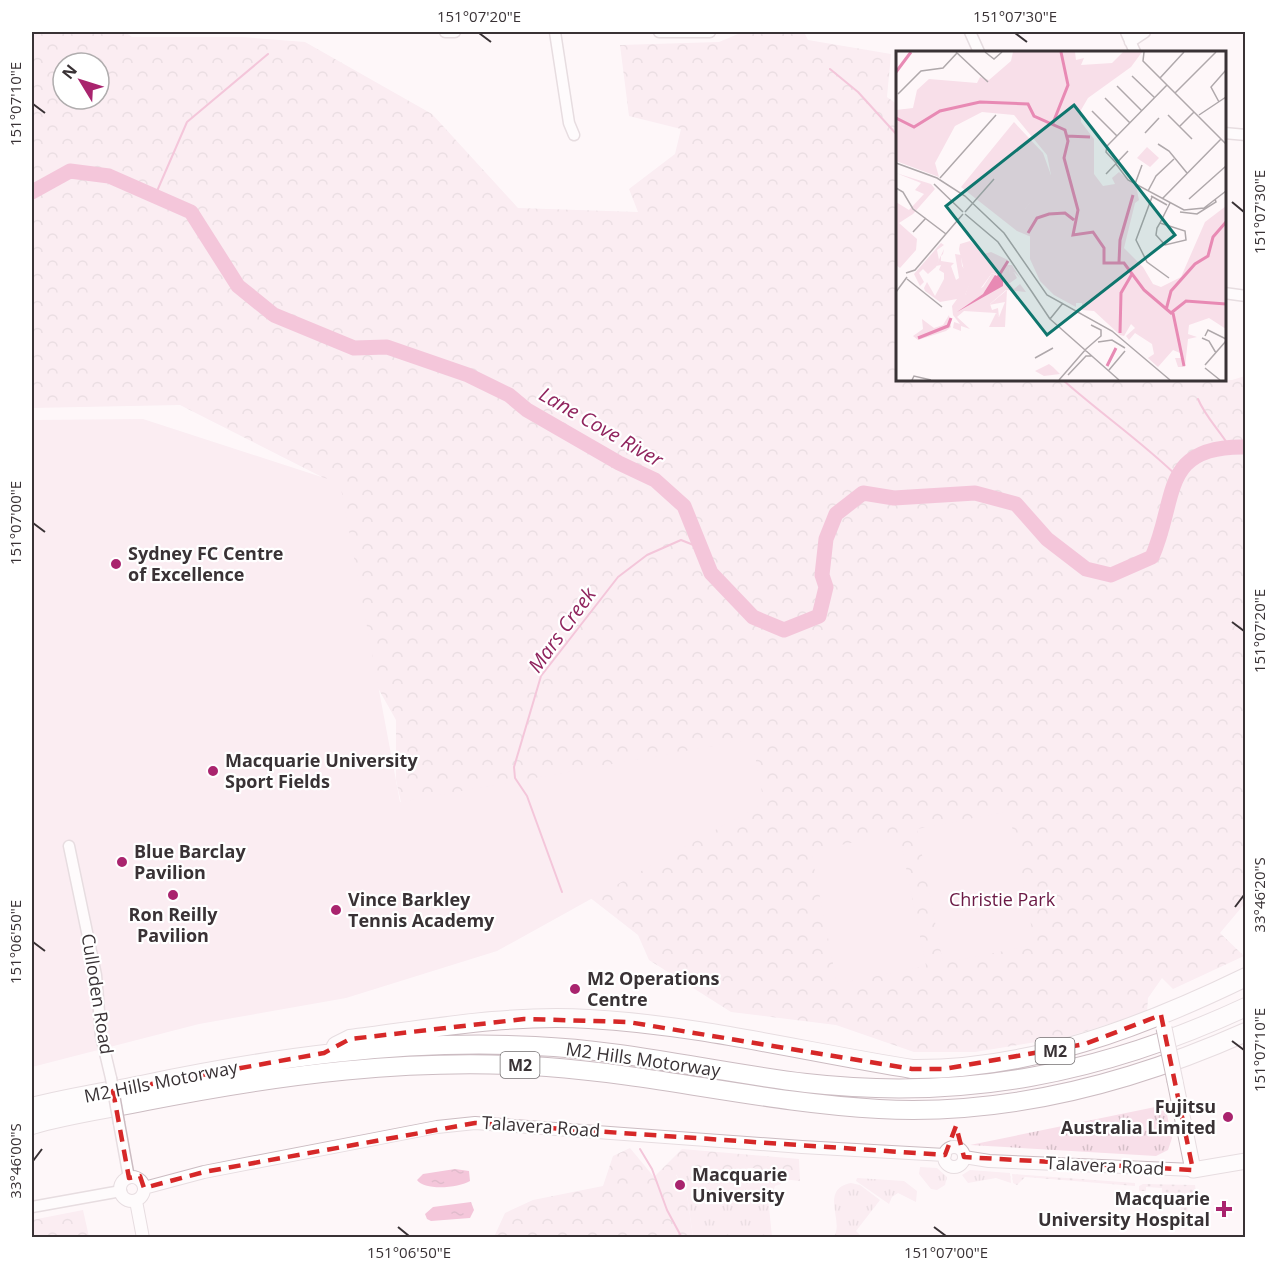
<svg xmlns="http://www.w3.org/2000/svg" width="1277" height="1269" viewBox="0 0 1277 1269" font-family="'Open Sans',sans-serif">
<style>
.grass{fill:url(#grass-tufts)}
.forest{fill:url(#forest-crowns);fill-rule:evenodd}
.garden{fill:url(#garden-dots)}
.pitch{fill:#f8dfe9}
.water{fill:url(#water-ripples)}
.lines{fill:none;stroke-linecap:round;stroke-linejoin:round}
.stream{stroke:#e88ab4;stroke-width:2}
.river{stroke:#e88ab4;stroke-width:15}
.minor-casing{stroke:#ccbcc2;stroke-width:13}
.tertiary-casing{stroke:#ccbcc2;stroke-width:14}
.secondary-casing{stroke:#ccbcc2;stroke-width:17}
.motorway-casing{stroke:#ccbcc2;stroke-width:20}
.minor{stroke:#fff;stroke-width:10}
.tertiary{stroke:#fff;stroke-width:12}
.secondary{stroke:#fff;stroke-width:15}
.motorway{stroke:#fff;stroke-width:18}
.minor-bridge-casing{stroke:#ccbcc2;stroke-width:13;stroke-linecap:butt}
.secondary-bridge-casing{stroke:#ccbcc2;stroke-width:17;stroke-linecap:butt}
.minor-bridge{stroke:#fff;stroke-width:10}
.secondary-bridge{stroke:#fff;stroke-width:15}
.marked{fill:none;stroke:#d62828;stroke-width:4.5;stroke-dasharray:12 8;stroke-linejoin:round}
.ticks{fill:none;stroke:#393235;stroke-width:2}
.poi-dot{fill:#a9246e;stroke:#fff;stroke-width:2}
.labels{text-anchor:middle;stroke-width:4.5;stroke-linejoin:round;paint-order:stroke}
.shield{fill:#fff;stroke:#747072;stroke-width:1.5}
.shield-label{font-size:16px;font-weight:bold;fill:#393235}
.poi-label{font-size:18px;font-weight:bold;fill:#393235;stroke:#fff;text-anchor:start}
.park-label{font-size:18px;fill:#6a1844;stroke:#fff}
.street-label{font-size:18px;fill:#393235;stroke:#fff}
.water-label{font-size:20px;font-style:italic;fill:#90245e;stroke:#fff}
.inset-river{fill:none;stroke:#e88ab4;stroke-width:3}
.inset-road{fill:none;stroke:#afa8ab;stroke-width:1.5}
.view{fill:#0f766e;fill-opacity:0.15;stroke:#0f766e;stroke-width:3}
.inset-edge{fill:none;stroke:#393235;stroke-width:3}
.neatline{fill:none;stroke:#393235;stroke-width:2}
.ticks-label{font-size:15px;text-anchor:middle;fill:#393235}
</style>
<defs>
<pattern id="grass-tufts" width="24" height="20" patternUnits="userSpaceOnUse" patternTransform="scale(1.5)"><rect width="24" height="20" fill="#f8dfe9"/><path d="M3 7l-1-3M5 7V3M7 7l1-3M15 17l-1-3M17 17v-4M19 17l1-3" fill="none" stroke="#d5c0c8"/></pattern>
<pattern id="forest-crowns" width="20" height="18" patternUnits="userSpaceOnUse" patternTransform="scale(1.5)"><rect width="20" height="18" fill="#f8dfe9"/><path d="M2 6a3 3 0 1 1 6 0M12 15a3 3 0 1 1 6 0" fill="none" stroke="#d5c0c8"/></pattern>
<pattern id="garden-dots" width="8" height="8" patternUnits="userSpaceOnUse" patternTransform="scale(1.5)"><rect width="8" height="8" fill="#f8dfe9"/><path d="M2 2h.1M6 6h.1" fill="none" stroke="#d5c0c8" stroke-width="1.8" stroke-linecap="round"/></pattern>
<pattern id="water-ripples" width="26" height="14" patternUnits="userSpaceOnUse" patternTransform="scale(1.5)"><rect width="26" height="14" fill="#e88ab4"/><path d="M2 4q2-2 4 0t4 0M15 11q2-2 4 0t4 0" fill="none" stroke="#bd7193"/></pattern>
</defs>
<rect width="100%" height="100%" fill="#fef7f9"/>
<path class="grass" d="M 1165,1105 L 1172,1138 L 1168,1150 L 1156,1156 L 970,1145 Z
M 736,1167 C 753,1168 764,1177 781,1178 L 781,1184 L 775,1186 L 772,1196 L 768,1197 L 772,1237 L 693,1237 L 687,1195 L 676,1174 L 677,1172 C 689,1170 702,1184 714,1187 L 713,1196 L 730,1205 L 745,1191 L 741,1179 L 732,1173 L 732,1169 Z
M 920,1167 L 937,1168 L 947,1177 L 945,1185 L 937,1190 L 931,1189 L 919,1174 Z
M 970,1170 L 1010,1173 L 1011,1183 L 996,1178 L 968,1183 L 962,1175 Z
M 857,1178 L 904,1181 L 917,1191 L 916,1202 L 898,1193 L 892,1197 L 889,1204 L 856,1181 Z
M 851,1183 L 860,1185 L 880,1200 L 856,1231 L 862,1237 L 833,1237 C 846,1225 818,1189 851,1183 Z"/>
<path class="forest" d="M 32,32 L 125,32 L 132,37 L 243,37 L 305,42 L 432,114 L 518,208 L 638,212 L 629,189 L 675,154 L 681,129 L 629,116 L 620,45 L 719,42 L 743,32 L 804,32 L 808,40 L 891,54 L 887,97 L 898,105 L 898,380 L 1232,380 L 1245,376 L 1246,902 L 1220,933 L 1244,956 L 1173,989 L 1162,978 L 1148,998 L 1147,1012 L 1067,1037 L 975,1052 L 914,1052 L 836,1025 L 731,1012 L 649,960 L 638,935 L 557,872 L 402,807 L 396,780 L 396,720 L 343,626 L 322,477 L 180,405 L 32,408 ZM 63,63 L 99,63 L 99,99 L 63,99 Z
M 630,1148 L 654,1177 L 682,1149 L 799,1159 L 800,1181 L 764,1177 L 754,1168 L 732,1169 L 732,1173 L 746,1178 L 748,1183 L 739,1198 L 726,1205 L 713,1200 L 714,1187 C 702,1184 684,1171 678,1172 L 676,1175 L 687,1195 L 693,1237 L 494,1237 L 505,1213 L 533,1200 L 603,1186 L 613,1156 Z
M 83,1210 L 89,1237 L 32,1237 L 32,1220 Z"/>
<path class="garden" d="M 1012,1174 L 1135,1183 L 1135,1186 L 1025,1177 L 1017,1185 L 1013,1183 Z
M 1143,1184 L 1195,1185 L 1196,1193 L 1186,1194 L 1188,1214 L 1187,1230 L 1179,1228 L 1165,1217 L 1181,1215 L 1180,1198 L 1166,1199 L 1162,1197 L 1162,1188 L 1146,1187 L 1146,1191 L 1139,1191 L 1139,1186 Z"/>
<path class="pitch" d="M 143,419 L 340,483 L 400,802 L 752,739 L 764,803 L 497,951 L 346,998 L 199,1024 L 32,1067 L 32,420 Z
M 1009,811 L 1035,945 L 943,963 L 917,829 Z
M 899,833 L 926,966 L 837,984 L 811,851 Z"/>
<path class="water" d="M 455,1169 L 469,1171 L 470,1181 C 459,1188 424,1191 417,1180 L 423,1174 Z
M 471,1202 L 474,1210 L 470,1218 L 431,1221 L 427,1219 L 425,1214 L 433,1207 Z"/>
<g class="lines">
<path class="stream" d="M 830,69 L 858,92 L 898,136
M 154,198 L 187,122 L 268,54
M 1063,380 C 1100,413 1141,441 1177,476
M 1198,399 C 1205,416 1219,430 1229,446
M 562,892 L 527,796 L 515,778 L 514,767 L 541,676 L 618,577 L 647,555 L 681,540 L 701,548
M 640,1149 L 652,1169 L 667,1210 L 682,1238"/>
<path class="river" d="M 32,192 L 70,171 L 109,176 L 191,212 L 238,286 L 274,315 L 354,348 L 387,347 L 468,375 L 509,395 L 527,410 L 619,463 L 655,480 L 684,506 L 711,573 L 753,617 L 784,630 L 819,616 L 826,587 L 822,575 L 826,539 L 836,514 L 863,493 L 894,498 L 975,493 L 1016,504 L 1047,539 L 1086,569 L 1111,575 L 1152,557 C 1178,499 1159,445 1246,447"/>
<g class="minor-casing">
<path id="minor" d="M 445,32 L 455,32
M 555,32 L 569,123 L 574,135
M 659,32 L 710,32
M 970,32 L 979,52
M 1126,32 L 1135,52
M 1130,42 L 1145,32
M 1224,133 L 1246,135
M 1224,293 L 1246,296
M 69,846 L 96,975 L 101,1036 L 111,1078
M 119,1123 L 129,1178
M 32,1207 L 121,1191"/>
</g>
<g class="tertiary-casing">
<path id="tertiary" d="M944 1157a10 10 0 1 1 20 0a10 10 0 1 1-20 0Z
M 964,1157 L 989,1161 L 1193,1170
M120 1189a12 12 0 1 1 24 0a12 12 0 1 1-24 0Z
M 144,1188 L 204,1172 L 437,1127 L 475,1123 L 802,1147 L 945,1155
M 136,1201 L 143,1238"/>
</g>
<g class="secondary-casing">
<path id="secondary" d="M 1175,1081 L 1193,1170 L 1246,1161"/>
</g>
<g class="motorway-casing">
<path id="motorway" d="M 336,1046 L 350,1039 C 429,1029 509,1014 589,1019 C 698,1025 805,1052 912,1069 C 1030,1070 1141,1028 1246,977
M 32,1107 C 67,1098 105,1092 141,1085 C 270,1058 402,1039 535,1046 C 626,1050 715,1072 806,1083 C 963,1101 1102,1074 1246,1007
M 32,1125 C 69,1114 109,1109 147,1101 C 278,1075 413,1057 547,1067 C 658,1075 768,1103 879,1109 C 1006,1116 1131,1083 1246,1032"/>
</g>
<use href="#minor" class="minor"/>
<use href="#tertiary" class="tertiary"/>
<use href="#secondary" class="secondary"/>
<use href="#motorway" class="motorway"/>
<g class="minor-bridge-casing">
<path id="minor-bridge" d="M 111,1078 L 119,1123"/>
</g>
<g class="secondary-bridge-casing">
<path id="secondary-bridge" d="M 1164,1028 L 1175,1081"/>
</g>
<use href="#minor-bridge" class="minor-bridge"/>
<use href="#secondary-bridge" class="secondary-bridge"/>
</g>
<path d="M0 0H1277V1269H0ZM 1161,1015 L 1193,1170 L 964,1157 L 956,1126 L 945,1155 L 475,1123 L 204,1172 L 144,1188 L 140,1176 L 129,1178 L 113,1091 L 324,1053 L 350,1039 L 524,1019 L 628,1022 L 912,1069 L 944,1069 L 1085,1044 Z" fill="#fef7f9" fill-opacity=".55" fill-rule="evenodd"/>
<path class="marked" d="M 1161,1015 L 1193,1170 L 964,1157 L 956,1126 L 945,1155 L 475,1123 L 204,1172 L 144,1188 L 140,1176 L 129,1178 L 113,1091 L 324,1053 L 350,1039 L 524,1019 L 628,1022 L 912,1069 L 944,1069 L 1085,1044 Z"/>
<path class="ticks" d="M 479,33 L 491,42M 1015,33 L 1027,42M 33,104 L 45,113M 1232,202 L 1244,212M 33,523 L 45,532M 1232,622 L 1244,631M 1235,907 L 1244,895M 33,942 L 45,951M 1232,1041 L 1244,1050M 33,1161 L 42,1149M 398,1227 L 409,1236M 934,1227 L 946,1236"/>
<g class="poi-dot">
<circle cx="116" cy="564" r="6"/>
<circle cx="213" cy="771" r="6"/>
<circle cx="122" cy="862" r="6"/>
<circle cx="173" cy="895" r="6"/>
<circle cx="336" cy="910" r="6"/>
<circle cx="575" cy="989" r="6"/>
<circle cx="1228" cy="1117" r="6"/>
<circle cx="680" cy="1185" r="6"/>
<path d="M1221 1200h6v6h6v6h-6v6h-6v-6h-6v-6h6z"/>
</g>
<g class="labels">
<g class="shield">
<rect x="1035.5" y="1038" width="39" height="26" rx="4.5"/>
<rect x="500.5" y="1052" width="39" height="26" rx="4.5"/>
</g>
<g class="shield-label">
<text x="1055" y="1057">M2</text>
<text x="520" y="1071">M2</text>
</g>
<g class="poi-label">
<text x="128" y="560">Sydney FC Centre<tspan x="128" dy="21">of Excellence</tspan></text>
<text x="225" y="767">Macquarie University<tspan x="225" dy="21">Sport Fields</tspan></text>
<text x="134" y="858">Blue Barclay<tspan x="134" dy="21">Pavilion</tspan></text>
<text x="348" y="906">Vince Barkley<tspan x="348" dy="21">Tennis Academy</tspan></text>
<text x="173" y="921" text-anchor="middle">Ron Reilly<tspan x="173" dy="21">Pavilion</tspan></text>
<text x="587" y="985">M2 Operations<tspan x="587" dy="21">Centre</tspan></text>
<text x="1216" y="1113" text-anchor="end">Fujitsu<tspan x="1216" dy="21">Australia Limited</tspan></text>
<text x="692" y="1181">Macquarie<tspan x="692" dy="21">University</tspan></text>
<text x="1210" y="1205" text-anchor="end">Macquarie<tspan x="1210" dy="21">University Hospital</tspan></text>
</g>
<g class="park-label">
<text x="1002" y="906">Christie Park</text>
</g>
<g class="street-label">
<text transform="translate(97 994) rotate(81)" y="6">Culloden Road</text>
<text transform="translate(643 1060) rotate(8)" y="6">M2 Hills Motorway</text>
<text transform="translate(161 1082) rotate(-11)" y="6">M2 Hills Motorway</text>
<text transform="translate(541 1127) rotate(4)" y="6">Talavera Road</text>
<text transform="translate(1105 1166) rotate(3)" y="6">Talavera Road</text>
</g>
<g class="water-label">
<text transform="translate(601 427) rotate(30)" y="7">Lane Cove River</text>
<text transform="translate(562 630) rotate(-54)" y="7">Mars Creek</text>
</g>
</g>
<g transform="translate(896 51)">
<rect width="330" height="330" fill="#fef7f9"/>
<path d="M 48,198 L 47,203 L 45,205 L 45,210 L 58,212 L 55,215 L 60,229 L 63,227 L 59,203 L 65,204 L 66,215 L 76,228 L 69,244 L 87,236 L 96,222 L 101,225 L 88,243 L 107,234 L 105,227 L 113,216 L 114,223 L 118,221 L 121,227 L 111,234 L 114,233 L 118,238 L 124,233 L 130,241 L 110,239 L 94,253 L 96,259 L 102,257 L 103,266 L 100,262 L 68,260 L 61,266 L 74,278 L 65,275 L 65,280 L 57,277 L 58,271 L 64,273 L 57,264 L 56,255 L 61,248 L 44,251 L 29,240 L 28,237 L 31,231 L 39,245 L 48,228 L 48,222 L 43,219 L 45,214 L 40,215 ZM 153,313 L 157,316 L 164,323 L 148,325 L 139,320 Z" fill="#f8dfe9"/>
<path d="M 117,1 L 179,1 L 180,9 L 188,7 L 185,14 L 216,12 L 227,1 L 246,1 L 235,16 L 192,47 L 185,59 L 185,71 L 198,88 L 198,123 L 207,135 L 219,133 L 216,127 L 223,121 L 240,135 L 243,149 L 239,152 L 228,197 L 247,216 L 257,233 L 265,236 L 285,226 L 309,171 L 330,155 L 330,278 L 313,267 L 293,274 L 292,283 L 301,286 L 292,288 L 289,316 L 282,316 L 279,307 L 285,307 L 284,302 L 277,299 L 262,316 L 252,307 L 258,303 L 256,293 L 239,282 L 233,289 L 230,285 L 239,277 L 235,273 L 228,285 L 224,284 L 198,260 L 186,259 L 186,252 L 180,252 L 180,256 L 158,244 L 144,230 L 134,208 L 134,180 L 128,159 L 155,124 L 151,104 L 118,64 L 86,61 L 59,75 L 39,112 L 43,126 L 0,110 L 0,59 L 17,57 L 21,39 L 33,28 L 81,32 L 84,26 L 93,29 L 115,10 ZM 0,122 L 35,133 L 39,138 L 17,163 L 3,172 L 21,188 L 20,199 L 4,217 L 0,214 L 0,151 L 13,159 L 28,143 L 19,139 L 25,132 ZM 74,190 L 88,203 L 95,201 L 112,209 L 111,214 L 116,214 L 124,227 L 118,221 L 114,224 L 113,216 L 106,226 L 96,222 L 82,241 L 69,244 L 75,228 L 69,224 L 63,198 L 64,193 ZM 45,192 L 48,194 L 41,199 L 43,209 L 40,216 L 32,223 L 27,218 L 23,222 L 28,231 L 24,235 L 18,223 ZM 111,239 L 109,276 L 93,276 L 100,262 L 103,266 L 109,251 L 93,254 ZM 53,264 L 55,276 L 50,280 L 22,289 L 17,285 L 27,278 L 26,268 L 38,277 L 47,274 Z" fill="#f8dfe9"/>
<path d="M 118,71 L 147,102 L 156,127 L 129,158 L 163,189 L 157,195 L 121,180 L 65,136 ZM 251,96 L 263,107 L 254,116 L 241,107 ZM147 214a8 8 0 1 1 16 0a8 8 0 1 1-16 0ZM158 223a8 8 0 1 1 16 0a8 8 0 1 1-16 0Z" fill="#f8dfe9"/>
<path d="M 99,224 L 107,228 L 107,235 L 61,261 L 87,243 Z" fill="#e88ab4"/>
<path class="inset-river" d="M 0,21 L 15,1M 0,67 L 18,76 L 44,60 L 84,51 L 132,53 L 138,65 L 169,79 L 172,90 L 168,107 L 182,159 L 177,184 L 197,181 L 208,197 L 208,212 L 228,212 L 248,239 L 275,262 L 290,250 L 330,253M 157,72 L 172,34 L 165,1M 170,85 L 194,86M 132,182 L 141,167 L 153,163 L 169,162 L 178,169M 223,211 L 224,189 L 237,144M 102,226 L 112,210M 270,259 L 275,240 L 299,213 L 312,205 L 317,186 L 330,171M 277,262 L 288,315M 224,282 L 225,242 L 236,223M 22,287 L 52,275 L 55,267M 211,315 L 220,297"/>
<path class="inset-road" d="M 60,1 L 92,31M 89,1 L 98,8 L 106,1M 248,1 L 247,10 L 330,93M 236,25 L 259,47M 264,27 L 288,1M 221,35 L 246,60M 279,42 L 320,1M 2,43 L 25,20 L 47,17 L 61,2M 209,47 L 234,72M 323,51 L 315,36 L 330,19M 196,60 L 221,85M 272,64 L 296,88M 303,64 L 330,46M 283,76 L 298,61M 249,82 L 263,67M 262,93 L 273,100 L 291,122M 0,112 L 41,127 L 69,145 L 108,182 L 151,244 L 216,280 L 274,329M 220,113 L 232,129 L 288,159 L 308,157 L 330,140M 221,113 L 210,101 L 211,95 L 271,34M 210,123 L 232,100M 44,127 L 100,64M 38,133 L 67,161M 239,133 L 246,114M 0,137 L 7,141 L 17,158 L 50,183M 252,140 L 260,125 L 278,108M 255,145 L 271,154M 256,146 L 240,189 L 251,211 L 273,227M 266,148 L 325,88M 293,148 L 330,115M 69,161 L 98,128M 284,161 L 301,163 L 320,151 L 319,148M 69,163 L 102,191 L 136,241M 264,172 L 289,180 L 290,189 L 269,194 L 260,184 L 261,177 L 264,172 L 274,152M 17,181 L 30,167M 10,222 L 19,219 L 67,163M 11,228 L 46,256M 0,241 L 11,226M 136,241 L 154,268M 167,252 L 154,268 L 223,329M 309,285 L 312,279 L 330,288M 306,287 L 313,290 L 320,302M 202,291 L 216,289 L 229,297M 190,298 L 205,285 L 205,279 L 195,274M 139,307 L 157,297M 309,314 L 330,290M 309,317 L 324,329M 213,319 L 229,300M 172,324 L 190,305 L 196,305M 16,329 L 18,325 L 35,329M 163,329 L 190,298"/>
<path class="view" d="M 178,54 L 279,184 L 151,284 L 50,155 Z"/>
<rect width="330" height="330" class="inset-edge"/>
</g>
<rect width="1277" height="1269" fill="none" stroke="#ffffff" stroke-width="66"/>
<g transform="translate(81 81) rotate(308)"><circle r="28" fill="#ffffff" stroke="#b0adae" stroke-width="1.5"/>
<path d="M0-4.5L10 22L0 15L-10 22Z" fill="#a9246e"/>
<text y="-9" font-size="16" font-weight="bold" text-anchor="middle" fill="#393235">N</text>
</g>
<rect x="33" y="33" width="1211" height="1203" class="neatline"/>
<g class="ticks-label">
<text x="479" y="22">151°07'20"E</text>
<text x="1015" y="22">151°07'30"E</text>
<text transform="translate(16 104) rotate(-90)" y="5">151°07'10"E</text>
<text transform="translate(1260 212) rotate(-90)" y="5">151°07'30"E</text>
<text transform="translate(16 523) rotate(-90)" y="5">151°07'00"E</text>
<text transform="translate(1260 631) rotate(-90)" y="5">151°07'20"E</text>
<text transform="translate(1260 895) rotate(-90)" y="5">33°46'20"S</text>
<text transform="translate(16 942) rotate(-90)" y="5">151°06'50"E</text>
<text transform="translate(1260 1050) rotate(-90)" y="5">151°07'10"E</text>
<text transform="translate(16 1161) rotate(-90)" y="5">33°46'00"S</text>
<text x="409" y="1258">151°06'50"E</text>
<text x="946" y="1258">151°07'00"E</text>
</g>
</svg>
